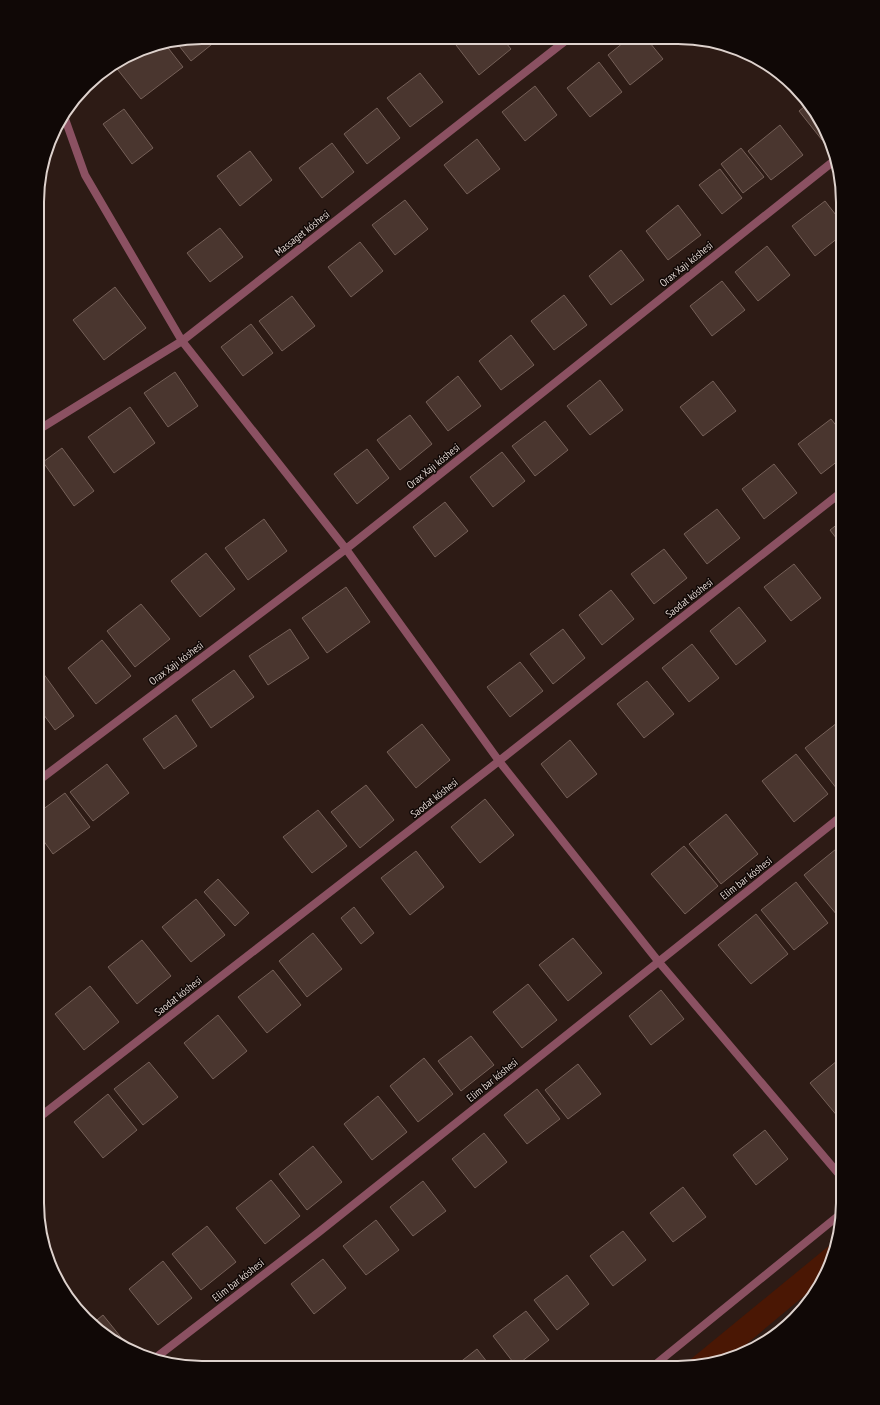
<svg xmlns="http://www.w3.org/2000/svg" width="880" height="1405" viewBox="0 0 880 1405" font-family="'PT Sans Narrow',sans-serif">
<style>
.green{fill:#4a1704}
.building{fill:#4a362f;stroke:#756058}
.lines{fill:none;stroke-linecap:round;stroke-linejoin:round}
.minor{stroke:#8b5162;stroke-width:8}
.labels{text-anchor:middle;stroke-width:3;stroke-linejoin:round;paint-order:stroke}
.street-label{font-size:11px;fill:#ded2cd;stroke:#100806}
.rim{fill:none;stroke:#ded2cd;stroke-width:2}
</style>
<rect width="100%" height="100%" fill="#2d1b15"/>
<path class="green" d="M 836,1240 L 830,1266 L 822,1281 L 731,1357 L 680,1368 Z"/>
<path class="building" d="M 202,37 L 221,37 L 191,61 L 176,42 Z
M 466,38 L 502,38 L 511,49 L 479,75 L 456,45 Z
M 629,38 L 646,38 L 663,59 L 630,85 L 608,55 Z
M 165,44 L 183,67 L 141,99 L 114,65 L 139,50 Z
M 599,62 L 622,92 L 590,117 L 567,88 Z
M 420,73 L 443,102 L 410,127 L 387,98 Z
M 535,86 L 557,115 L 525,141 L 502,112 Z
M 809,103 L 828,136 L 822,140 L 799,111 Z
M 377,108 L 400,138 L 367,164 L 344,134 Z
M 124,109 L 153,148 L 132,164 L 103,124 Z
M 780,125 L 803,155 L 771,180 L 748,151 Z
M 477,139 L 500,169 L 467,194 L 444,165 Z
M 332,143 L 354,172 L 322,198 L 299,168 Z
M 741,148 L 764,177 L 743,193 L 721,164 Z
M 250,151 L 272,180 L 240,206 L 217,176 Z
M 720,169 L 742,198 L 722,214 L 699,185 Z
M 405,200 L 428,229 L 395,255 L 372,225 Z
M 825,201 L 843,224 L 843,234 L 815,256 L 792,226 Z
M 678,205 L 701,235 L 668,260 L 646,231 Z
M 220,228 L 243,257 L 210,282 L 187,253 Z
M 360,242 L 383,271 L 351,297 L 328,267 Z
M 767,246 L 790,275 L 758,301 L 735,272 Z
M 621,250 L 644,280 L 611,305 L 589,276 Z
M 722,281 L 745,310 L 712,336 L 690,306 Z
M 115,287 L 146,328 L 104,360 L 73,320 Z
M 564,295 L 587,325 L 554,350 L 531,321 Z
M 292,296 L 315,326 L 282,351 L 259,321 Z
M 251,324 L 273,353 L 243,376 L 221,347 Z
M 511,335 L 534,365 L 501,390 L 479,361 Z
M 175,372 L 198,406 L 168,427 L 144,393 Z
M 458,376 L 481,406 L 448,431 L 426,402 Z
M 600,380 L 623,410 L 590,435 L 567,406 Z
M 713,381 L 736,411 L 703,436 L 680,407 Z
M 130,407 L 155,443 L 114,473 L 88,437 Z
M 410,415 L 432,444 L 400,470 L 377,440 Z
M 831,419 L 843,434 L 843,457 L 821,474 L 798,444 Z
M 545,421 L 568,450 L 535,476 L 512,446 Z
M 62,448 L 94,491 L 74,506 L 43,462 Z
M 367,449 L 389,478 L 357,504 L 334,474 Z
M 502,452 L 525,481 L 493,507 L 470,477 Z
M 774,464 L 797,493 L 764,519 L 742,489 Z
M 445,502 L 468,531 L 435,557 L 413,527 Z
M 717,509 L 740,538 L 707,564 L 684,534 Z
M 264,519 L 287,551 L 248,580 L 225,548 Z
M 843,520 L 843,547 L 830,530 Z
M 664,549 L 687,578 L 654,604 L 631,574 Z
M 206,553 L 235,589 L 200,617 L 171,581 Z
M 794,564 L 821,598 L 791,621 L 764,587 Z
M 346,587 L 370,622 L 327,653 L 302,618 Z
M 611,590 L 634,619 L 602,645 L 579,615 Z
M 141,604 L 170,639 L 135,667 L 107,631 Z
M 739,607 L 766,641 L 736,665 L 710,631 Z
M 290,629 L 309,658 L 268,685 L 249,656 Z
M 563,629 L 585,658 L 553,684 L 530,654 Z
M 102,640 L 131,676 L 96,704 L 68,668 Z
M 692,644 L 719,678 L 689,702 L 662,668 Z
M 520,662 L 543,691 L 510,717 L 487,687 Z
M 234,670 L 254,697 L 211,728 L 192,700 Z
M 43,673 L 74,716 L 55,730 L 38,707 L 38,677 Z
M 647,681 L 674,714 L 644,738 L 617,704 Z
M 176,715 L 197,746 L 164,769 L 143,739 Z
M 842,719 L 843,784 L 837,789 L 805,748 Z
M 422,724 L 450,760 L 416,788 L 387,752 Z
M 570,740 L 597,774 L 567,798 L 541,764 Z
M 796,754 L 828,794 L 794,822 L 762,781 Z
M 107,764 L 129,793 L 93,821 L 70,792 Z
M 366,785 L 394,820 L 360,848 L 331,812 Z
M 65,793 L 90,827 L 53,854 L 38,833 L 38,813 Z
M 485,799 L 514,835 L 480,863 L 451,827 Z
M 318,810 L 347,846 L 312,873 L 283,837 Z
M 726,814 L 758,854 L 721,884 L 689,844 Z
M 841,845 L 843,848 L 843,910 L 837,915 L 804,875 Z
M 684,846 L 718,886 L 685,914 L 651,874 Z
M 416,851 L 444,887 L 410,915 L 381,878 Z
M 218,879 L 249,913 L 235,926 L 204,892 Z
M 796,882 L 828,923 L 794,950 L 761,910 Z
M 196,899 L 225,935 L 191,962 L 162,927 Z
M 354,907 L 374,933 L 361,944 L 341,918 Z
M 756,914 L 788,954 L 751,984 L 718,945 Z
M 313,933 L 342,969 L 307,997 L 279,961 Z
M 573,938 L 602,973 L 568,1001 L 539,965 Z
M 142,940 L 171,976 L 137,1004 L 108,967 Z
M 273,970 L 301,1005 L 267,1033 L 238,997 Z
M 528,984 L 557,1020 L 522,1048 L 493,1012 Z
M 90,986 L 119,1022 L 84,1050 L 55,1014 Z
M 661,990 L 684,1019 L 651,1045 L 629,1016 Z
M 218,1015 L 247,1051 L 213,1079 L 184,1043 Z
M 471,1036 L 494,1065 L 461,1091 L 438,1061 Z
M 843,1056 L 843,1123 L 810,1083 Z
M 424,1058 L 453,1094 L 418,1122 L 390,1086 Z
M 149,1062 L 178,1097 L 143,1125 L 114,1089 Z
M 578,1064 L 601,1094 L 568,1119 L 545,1090 Z
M 537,1089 L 560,1119 L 527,1144 L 504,1115 Z
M 108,1094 L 137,1130 L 103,1158 L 74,1122 Z
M 378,1096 L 407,1132 L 372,1160 L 344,1124 Z
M 765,1130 L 788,1159 L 756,1185 L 733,1155 Z
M 484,1133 L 507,1162 L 475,1188 L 452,1159 Z
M 313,1146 L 342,1182 L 307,1210 L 279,1174 Z
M 271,1180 L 300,1216 L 265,1244 L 236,1208 Z
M 423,1181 L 446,1211 L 413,1236 L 390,1207 Z
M 683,1187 L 706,1217 L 673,1242 L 650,1213 Z
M 376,1220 L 399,1250 L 366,1275 L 343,1246 Z
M 207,1226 L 236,1262 L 201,1290 L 172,1254 Z
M 623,1231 L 646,1260 L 613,1286 L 590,1256 Z
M 323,1259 L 346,1288 L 314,1314 L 291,1284 Z
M 163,1261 L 192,1298 L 158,1325 L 129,1289 Z
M 567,1275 L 589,1304 L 557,1330 L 534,1300 Z
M 526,1311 L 549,1340 L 516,1366 L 493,1336 Z
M 103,1315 L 132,1351 L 102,1334 L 92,1324 Z
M 477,1349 L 491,1367 L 454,1367 Z
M 196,1360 L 202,1367 L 187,1367 Z"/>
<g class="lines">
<path class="minor" d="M 64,116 L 85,175 L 182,341 L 346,549 L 499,761 L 658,961 L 843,1179
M 38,430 L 182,341 L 569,38
M 38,781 L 346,549 L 835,160
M 37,1119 L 499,761 L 843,491
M 154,1359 L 319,1232 L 843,815
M 651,1368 L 843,1212"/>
</g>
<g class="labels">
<g class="street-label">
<text transform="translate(302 233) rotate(-38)" y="4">Massaget kóshesi</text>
<text transform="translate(686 264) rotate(-39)" y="4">Orax Xajı kóshesi</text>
<text transform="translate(433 466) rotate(-39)" y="4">Orax Xajı kóshesi</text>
<text transform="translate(689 598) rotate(-38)" y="4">Saodat kóshesi</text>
<text transform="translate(176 663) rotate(-37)" y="4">Orax Xajı kóshesi</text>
<text transform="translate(434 798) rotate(-38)" y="4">Saodat kóshesi</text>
<text transform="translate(746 878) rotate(-38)" y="4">Elim bar kóshesi</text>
<text transform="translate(178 996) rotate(-38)" y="4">Saodat kóshesi</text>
<text transform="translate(492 1080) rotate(-39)" y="4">Elim bar kóshesi</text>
<text transform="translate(238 1280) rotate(-38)" y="4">Elim bar kóshesi</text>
</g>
</g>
<path d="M0 0H880V1405H0ZM202 44H678A158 158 0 0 1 836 202V1203A158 158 0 0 1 678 1361H202A158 158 0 0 1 44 1203V202A158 158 0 0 1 202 44Z" fill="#100806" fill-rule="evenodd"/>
<path class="rim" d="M202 44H678A158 158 0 0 1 836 202V1203A158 158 0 0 1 678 1361H202A158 158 0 0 1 44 1203V202A158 158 0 0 1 202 44Z"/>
</svg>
